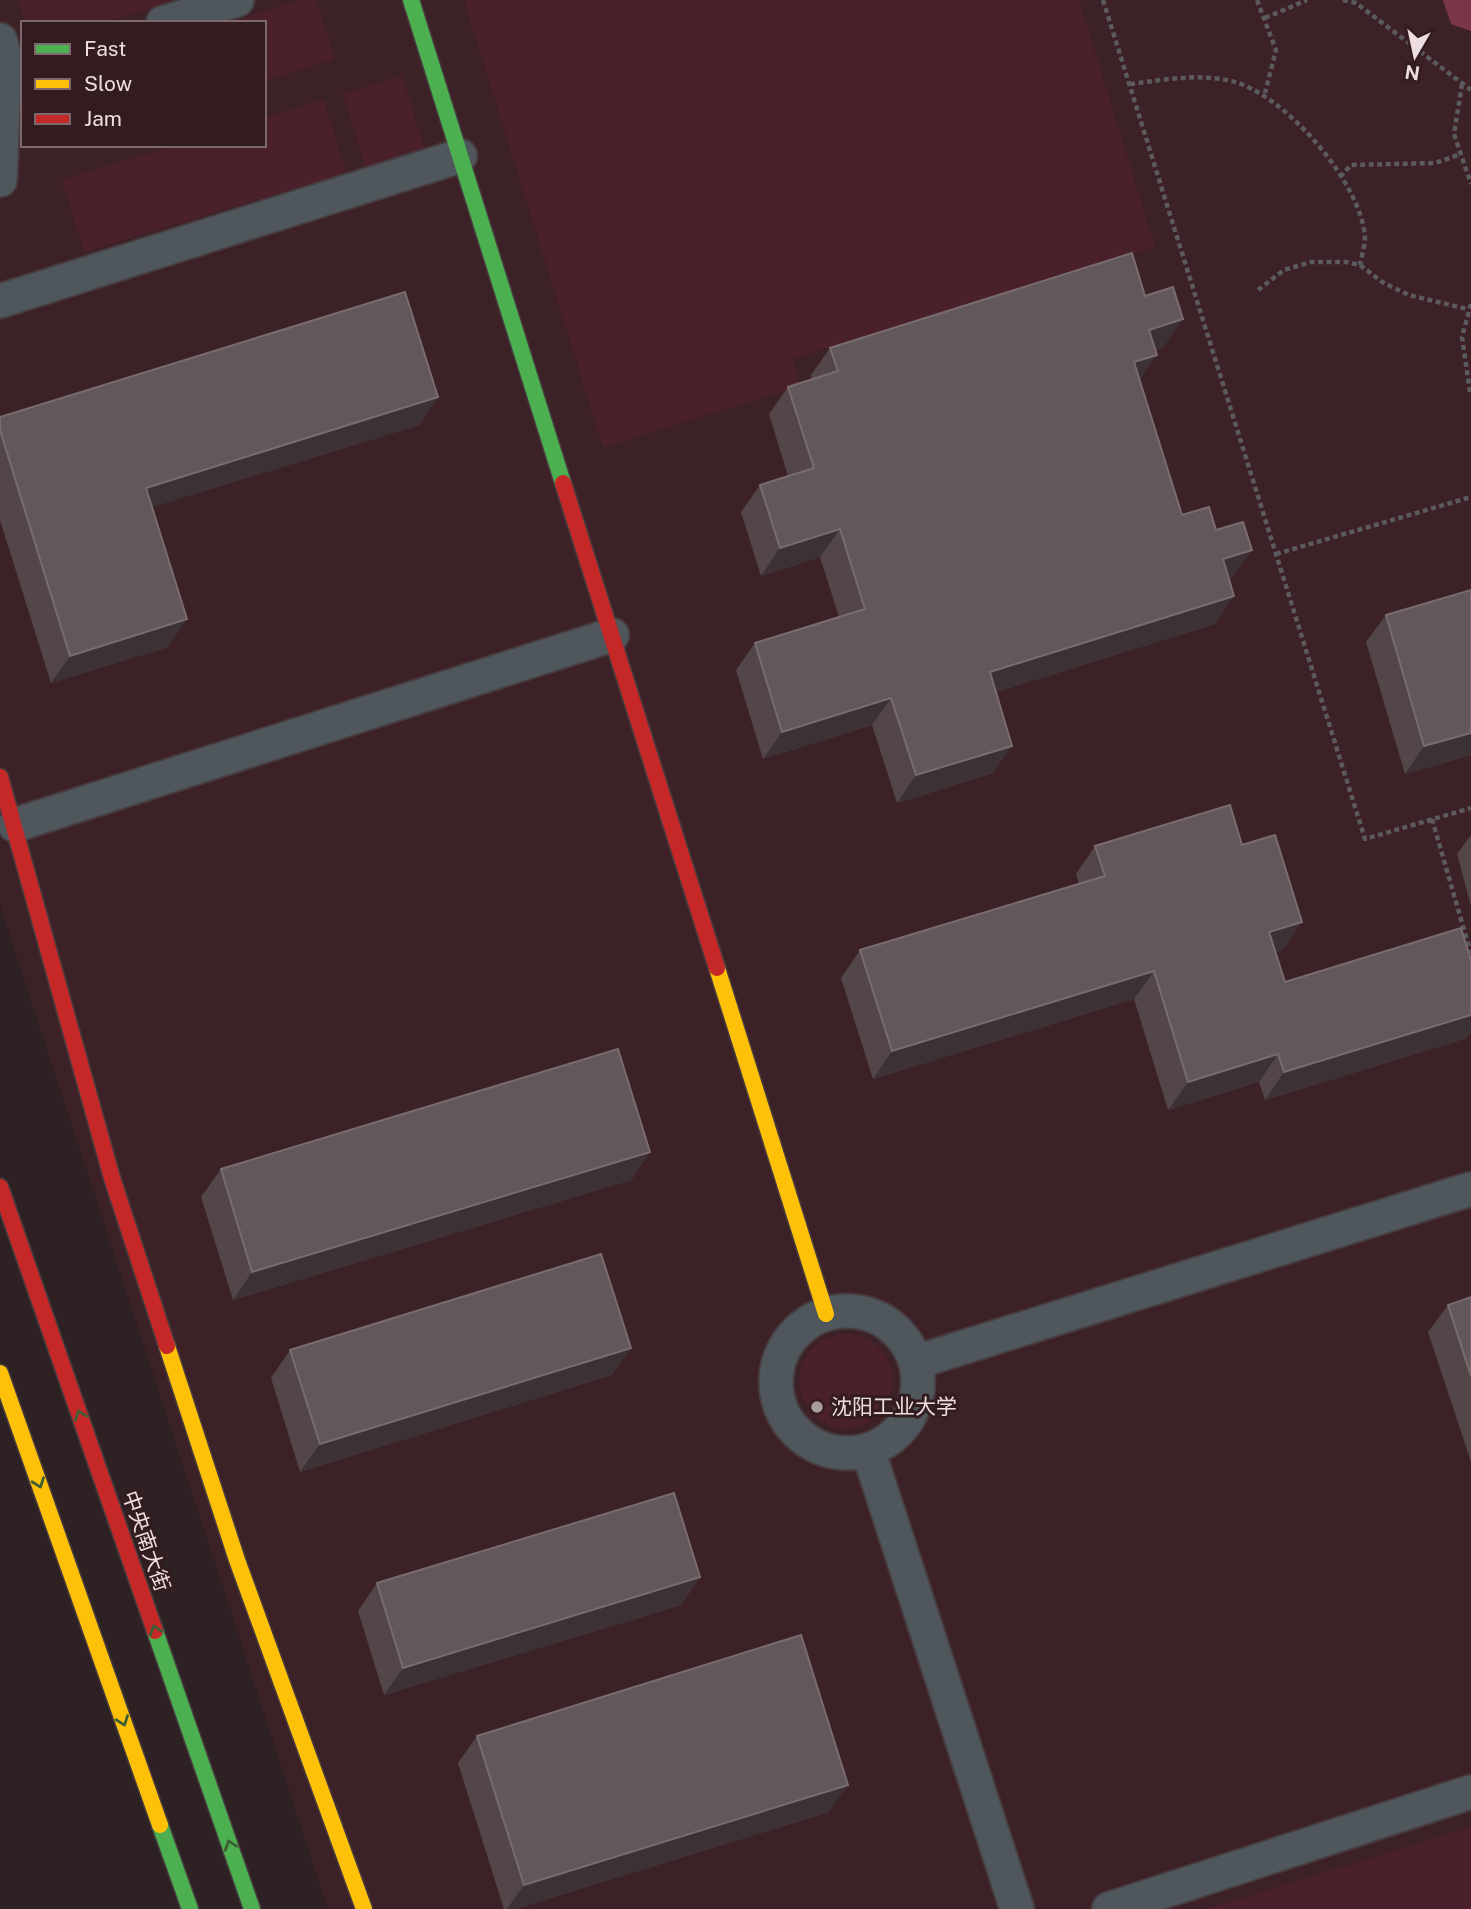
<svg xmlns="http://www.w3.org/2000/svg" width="1471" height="1909" viewBox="0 0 1471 1909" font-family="'Public Sans','Noto Sans SC',sans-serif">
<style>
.built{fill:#3c2127;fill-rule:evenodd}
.green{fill:#4a202b}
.water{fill:#7a3647}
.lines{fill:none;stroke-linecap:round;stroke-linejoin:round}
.street-casing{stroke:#473c3f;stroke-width:37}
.fast-casing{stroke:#473c3f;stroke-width:19}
.slow-casing{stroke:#473c3f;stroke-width:19}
.jam-casing{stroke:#473c3f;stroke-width:19}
.path{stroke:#5b5b5f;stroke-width:4.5;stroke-dasharray:5 3.5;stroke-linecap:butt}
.street{stroke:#4f575d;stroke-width:33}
.fast{stroke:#4caf50;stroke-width:16}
.slow{stroke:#ffc107;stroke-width:16}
.jam{stroke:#c62828;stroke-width:16}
.wall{fill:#524649}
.shaded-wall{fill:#3c3134}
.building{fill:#62575a;stroke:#786c6f;stroke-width:2}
.oneway{stroke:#3e5e36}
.poi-dot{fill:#aa9b9e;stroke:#321c20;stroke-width:2.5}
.labels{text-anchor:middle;stroke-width:6;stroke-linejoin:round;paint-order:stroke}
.poi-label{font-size:21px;fill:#eddde0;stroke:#321c20;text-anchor:start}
.street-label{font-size:21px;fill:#eddde0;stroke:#321c20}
</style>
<rect width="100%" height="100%" fill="#2d2124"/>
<path class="built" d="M 0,0 L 1471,0 L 1471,1909 L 328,1909 L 0,905 ZM 23,23 L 264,23 L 264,145 L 23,145 Z"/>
<path class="green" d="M 17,0 L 177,0 L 103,23 L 26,23 Z
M 300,0 L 316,0 L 335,59 L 264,81 L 264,23 L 228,23 Z
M 464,0 L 1079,0 L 1155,247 L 793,359 L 800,386 L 603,447 Z
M 402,76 L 425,150 L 366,169 L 343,94 Z
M 324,100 L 346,173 L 84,252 L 62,180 L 176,145 L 264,145 L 264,118 Z
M799 1381a47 47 0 1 1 94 0a47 47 0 1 1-94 0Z
M 1471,1827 L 1471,1909 L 1207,1909 Z"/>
<path class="water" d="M 1443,0 L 1471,0 L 1471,31 L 1451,24 Z"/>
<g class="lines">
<g class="street-casing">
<path id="street" d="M 163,23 L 237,0
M 0,40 L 5,58 L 0,180
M 0,301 L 460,156
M 15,825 L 612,635
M776 1382a71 71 0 1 1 142 0a71 71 0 1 1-142 0Z
M 916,1362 L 1471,1189
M 868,1450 L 1017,1909
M 1109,1909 L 1471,1792"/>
</g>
<g class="fast-casing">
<path id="fast" d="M 411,0 L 563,483
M 155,1631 L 252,1909
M 160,1825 L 190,1909"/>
</g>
<g class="slow-casing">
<path id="slow" d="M 717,968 L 826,1314
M 167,1346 L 237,1560 L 364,1909
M 0,1373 L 160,1825"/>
</g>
<g class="jam-casing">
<path id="jam" d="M 563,483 L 717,968
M 0,777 L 112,1178 L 167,1346
M 0,1187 L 155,1631"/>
</g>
<path class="path" d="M 1103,0 L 1365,839 L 1471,808
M 1257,0 L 1276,50 L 1265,93
M 1343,0 L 1356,3 L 1471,90
M 1265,18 L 1307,0
M 1130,84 C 1164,80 1197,73 1231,81 C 1284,93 1362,183 1365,238 C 1365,247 1361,257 1360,265
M 1462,84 L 1454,134 L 1471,184
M 1340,177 L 1351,165 L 1435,163 L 1461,154
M 1258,290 L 1284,270 L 1311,262 L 1346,262 L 1360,265 L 1382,282 L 1409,295 L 1467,309
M 1470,392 L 1462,337 L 1471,304
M 1276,554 L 1471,497
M 1432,819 L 1471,954"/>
<use href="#street" class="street"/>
<use href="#fast" class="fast"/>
<use href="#slow" class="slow"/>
<use href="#jam" class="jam"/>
</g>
<path class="wall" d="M 1145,296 L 1164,347 L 1156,350 L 1139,380 L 1182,515 L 1216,530 L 1232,577 L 1229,579 L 1215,624 L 996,692 L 993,773 L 897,803 L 872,725 L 763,759 L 736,670 L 755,643 L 839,617 L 820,557 L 761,576 L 741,512 L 760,485 L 788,476 L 769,414 L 788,387 L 812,379 L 811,375 L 830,348 Z
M 438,397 L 419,425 L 152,507 L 168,647 L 51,683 L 0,520 L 0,417 Z
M 1386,615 L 1471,755 L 1405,774 L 1366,642 Z
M 1471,835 L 1471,906 L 1457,854 Z
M 1242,845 L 1283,950 L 1275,952 L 1285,982 L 1467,1038 L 1265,1100 L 1259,1082 L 1168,1110 L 1134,999 L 873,1079 L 841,978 L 860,950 L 1079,884 L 1076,874 L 1095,846 Z
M 650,1152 L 631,1180 L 233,1300 L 201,1197 L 221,1169 Z
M 1471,1297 L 1471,1462 L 1428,1332 L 1448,1305 Z
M 631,1348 L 611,1375 L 300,1472 L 271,1378 L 290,1350 Z
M 700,1577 L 681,1605 L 384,1695 L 358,1611 L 377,1583 Z
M 477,1736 L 829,1812 L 515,1909 L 504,1909 L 458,1763 Z"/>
<path class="shaded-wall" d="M 1183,319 L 1164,347 L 1130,358 L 1149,330 Z
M 1157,355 L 1138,382 L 1134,362 Z
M 438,397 L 419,425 L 127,515 L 146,488 Z
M 840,529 L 820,557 L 761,576 L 780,548 Z
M 1252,550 L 1232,577 L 1203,587 L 1223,559 Z
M 1234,596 L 1215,624 L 970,700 L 990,672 Z
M 187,619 L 168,647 L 51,683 L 70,656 Z
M 891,698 L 872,725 L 763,759 L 782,732 Z
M 1471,733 L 1471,755 L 1405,774 L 1424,746 Z
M 1012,746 L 993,773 L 897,803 L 916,775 Z
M 1302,922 L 1283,950 L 1250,960 L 1269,932 Z
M 1154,971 L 1134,999 L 873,1079 L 892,1051 Z
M 1471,1015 L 1471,1033 L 1467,1038 L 1265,1100 L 1284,1072 Z
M 1278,1054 L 1259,1082 L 1168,1110 L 1188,1082 Z
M 650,1152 L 631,1180 L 233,1300 L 252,1272 Z
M 631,1348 L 611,1375 L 300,1472 L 320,1444 Z
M 700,1577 L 681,1605 L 384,1695 L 403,1668 Z
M 848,1785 L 829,1812 L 515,1909 L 507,1909 L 524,1885 Z"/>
<path class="building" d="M 1132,253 L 1145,296 L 1173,287 L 1183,319 L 1149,330 L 1157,355 L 1134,362 L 1182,515 L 1209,507 L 1216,530 L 1243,522 L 1252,550 L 1223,559 L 1234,596 L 990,672 L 1012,746 L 916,775 L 891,698 L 782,732 L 755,643 L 865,609 L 840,529 L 780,548 L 760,485 L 814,468 L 788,387 L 838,371 L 830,348 Z
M 405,292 L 438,397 L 146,488 L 187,619 L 70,656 L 0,430 L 0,417 Z
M 1471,590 L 1471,733 L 1424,746 L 1386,615 Z
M 1230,805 L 1242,845 L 1275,835 L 1302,922 L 1269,932 L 1285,982 L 1461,928 L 1471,960 L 1471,1015 L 1284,1072 L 1278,1054 L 1188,1082 L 1154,971 L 892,1051 L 860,950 L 1105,876 L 1095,846 Z
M 618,1049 L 650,1152 L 252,1272 L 221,1169 Z
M 601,1254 L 631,1348 L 320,1444 L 290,1350 Z
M 1471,1297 L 1471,1376 L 1448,1305 Z
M 674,1493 L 700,1577 L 403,1668 L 377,1583 Z
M 801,1635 L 848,1785 L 524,1885 L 477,1736 Z"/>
<defs><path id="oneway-chevron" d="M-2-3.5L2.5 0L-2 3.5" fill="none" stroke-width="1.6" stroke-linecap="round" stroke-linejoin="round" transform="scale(1.75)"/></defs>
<g class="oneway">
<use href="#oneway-chevron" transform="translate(80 1415) rotate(-109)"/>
<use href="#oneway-chevron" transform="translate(39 1483) rotate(70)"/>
<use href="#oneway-chevron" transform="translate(155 1630) rotate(-109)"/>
<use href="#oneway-chevron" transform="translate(123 1721) rotate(70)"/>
<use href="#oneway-chevron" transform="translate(230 1845) rotate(-109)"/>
</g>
<circle class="poi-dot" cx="817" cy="1407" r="7"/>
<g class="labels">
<g class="poi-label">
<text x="831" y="1414">沈阳工业大学</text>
</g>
<g class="street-label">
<text transform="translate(146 1541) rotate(71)" y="7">中央南大街</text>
</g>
</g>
<rect x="21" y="21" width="245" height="126" fill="#321c20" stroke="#7d696d" stroke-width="2"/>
<rect x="35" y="44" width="35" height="10" fill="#4caf50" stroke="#7d696d" stroke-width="2"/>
<text x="84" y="56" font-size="21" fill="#eddde0">Fast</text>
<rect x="35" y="79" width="35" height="10" fill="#ffc107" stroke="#7d696d" stroke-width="2"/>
<text x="84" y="91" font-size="21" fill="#eddde0">Slow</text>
<rect x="35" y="114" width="35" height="10" fill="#c62828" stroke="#7d696d" stroke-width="2"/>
<text x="84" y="126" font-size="21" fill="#eddde0">Jam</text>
<g transform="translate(1415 56) rotate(189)" stroke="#321c20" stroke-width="5" paint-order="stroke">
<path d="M0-5L12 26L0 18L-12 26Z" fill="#eddde0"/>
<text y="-10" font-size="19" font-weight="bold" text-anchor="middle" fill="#eddde0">N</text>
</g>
</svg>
